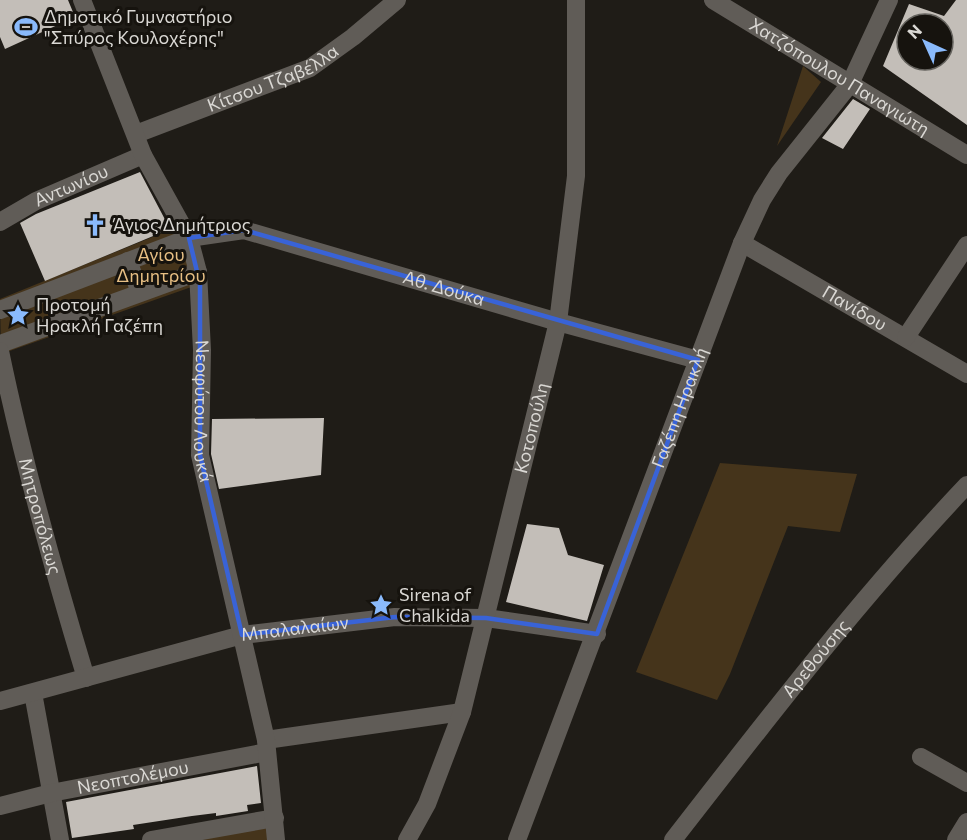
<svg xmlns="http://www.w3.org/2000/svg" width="967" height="840" viewBox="0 0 967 840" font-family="Commissioner,sans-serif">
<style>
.green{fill:#45341b}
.building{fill:#c3beb8;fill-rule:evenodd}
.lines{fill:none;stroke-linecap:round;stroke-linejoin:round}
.street{stroke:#605c57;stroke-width:18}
.secondary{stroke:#605c57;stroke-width:18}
.marked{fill:none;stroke:#3963d7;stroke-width:4.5;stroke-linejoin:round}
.labels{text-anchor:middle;stroke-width:6;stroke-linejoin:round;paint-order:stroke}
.poi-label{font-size:18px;fill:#dad8d4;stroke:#16130e;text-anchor:start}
.street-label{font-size:18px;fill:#dad8d4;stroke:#16130e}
.park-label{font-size:18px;fill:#e7bf84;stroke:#16130e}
</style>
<rect width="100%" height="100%" fill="#1f1c17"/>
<path class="green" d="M 803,66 L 821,82 L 777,146 Z
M 182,225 L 200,284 L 1,354 L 0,299 Z
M 720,463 L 857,474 L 840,532 L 788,526 L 730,674 L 717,700 L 636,672 Z
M 275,818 L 276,840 L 156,840 Z"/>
<path class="building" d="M 0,0 L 68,0 L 75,17 L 5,49 L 0,37 Z
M 956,0 L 967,0 L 967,125 L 883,66 L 909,4 L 944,16 ZM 907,24 L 943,24 L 943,60 L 907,60 Z
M 853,99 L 870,109 L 843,149 L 822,138 Z
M 140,172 L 170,229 L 45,281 L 20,223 L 36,214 Z
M 324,418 L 321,475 L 219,489 L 211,454 L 212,419 Z
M 527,524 L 559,528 L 568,555 L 604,565 L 587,621 L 506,602 Z
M 257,766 L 261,803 L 247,805 L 248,811 L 216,816 L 216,813 L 192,816 L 133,825 L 134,829 L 72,838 L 66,802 Z"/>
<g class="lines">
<g class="street">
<path id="s1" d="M 713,0 L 967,155"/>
<path id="s2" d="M 136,134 L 310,68 L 353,37 L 397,0"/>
<path id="s3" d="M 0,222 L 36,201 L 143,155"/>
<path id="s4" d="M 742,243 L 967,374"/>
<path d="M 128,261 L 140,292"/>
<path id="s5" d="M 0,310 L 189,238 L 244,230 L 558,322 L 698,360"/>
<path d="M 906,337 L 967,245"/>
<path d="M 0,344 L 198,272"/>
<path id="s6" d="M 0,351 C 23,462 53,569 86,678"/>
<path d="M 33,693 L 60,840"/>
<path id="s7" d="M 0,701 L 242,635 L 395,617 L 486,618 L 597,634"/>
<path d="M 266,740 L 462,712"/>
<path d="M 921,757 L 967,783"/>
<path id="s8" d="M 0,806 L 51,793 L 267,752"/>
<path d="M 151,840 L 275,818"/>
<path id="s9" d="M 407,840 L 427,804 L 462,712 L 558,322 L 576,176 L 576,0"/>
<path id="s10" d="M 517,840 L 742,243 L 762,200 L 779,173 L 850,84 L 889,0"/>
<path id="s11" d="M 673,840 C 767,719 861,597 967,485"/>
<path d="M 956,840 L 967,822"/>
</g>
<path class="secondary" id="s12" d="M 82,0 L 143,155 L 189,238 L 198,272 L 202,350 L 200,455 L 266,740 L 276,840"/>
</g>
<path class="marked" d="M 244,230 L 698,360 L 597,634 L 486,618 L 395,617 L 242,635 L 200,455 L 200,284 L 189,238 Z"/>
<defs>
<g id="stadium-bare" transform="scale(1.8)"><path d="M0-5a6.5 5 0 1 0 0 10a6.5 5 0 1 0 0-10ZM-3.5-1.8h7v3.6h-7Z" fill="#8abafc" stroke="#16130e" stroke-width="2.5" paint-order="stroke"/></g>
<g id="church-bare" transform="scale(1.8)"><path d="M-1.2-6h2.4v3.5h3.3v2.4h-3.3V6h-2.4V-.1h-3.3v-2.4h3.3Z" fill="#8abafc" stroke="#16130e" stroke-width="2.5" paint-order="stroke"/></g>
<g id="sight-bare" transform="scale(1.8)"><path d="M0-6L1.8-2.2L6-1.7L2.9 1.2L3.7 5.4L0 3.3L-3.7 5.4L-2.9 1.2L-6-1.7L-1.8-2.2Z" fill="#8abafc" stroke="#16130e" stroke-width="2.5" paint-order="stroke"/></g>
</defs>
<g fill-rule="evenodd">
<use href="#stadium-bare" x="26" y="27"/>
<use href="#church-bare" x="95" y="225"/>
<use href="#sight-bare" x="18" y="315"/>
<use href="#sight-bare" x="381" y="605"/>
</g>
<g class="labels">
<g class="poi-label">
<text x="44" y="23">Δημοτικό Γυμναστήριο<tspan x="44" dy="21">"Σπύρος Κουλοχέρης"</tspan></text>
<text x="113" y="231">Άγιος Δημήτριος</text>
<text x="36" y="311">Προτομή<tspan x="36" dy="21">Ηρακλή Γαζέπη</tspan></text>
<text x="399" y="601">Sirena of<tspan x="399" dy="21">Chalkida</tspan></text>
</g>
<g class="street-label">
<text dy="6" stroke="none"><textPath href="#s2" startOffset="148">Κίτσου Τζαβέλλα</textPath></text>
<text dy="6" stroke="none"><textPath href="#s1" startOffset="148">Χατζόπουλου Παναγιώτη</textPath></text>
<text dy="6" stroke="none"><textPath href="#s3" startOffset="80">Αντωνίου</textPath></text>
<text dy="6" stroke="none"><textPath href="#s5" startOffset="466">Αθ. Δούκα</textPath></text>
<text dy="6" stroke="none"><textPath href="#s4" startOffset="130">Πανίδου</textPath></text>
<text dy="6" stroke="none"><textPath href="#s10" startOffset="462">Γαζέπη Ηρακλή</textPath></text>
<text dy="6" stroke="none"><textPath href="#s12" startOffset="436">Νεοφύτου Λουκά</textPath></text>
<text dy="6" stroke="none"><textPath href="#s9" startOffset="432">Κοτοπούλη</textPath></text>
<text dy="6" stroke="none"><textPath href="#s6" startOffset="170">Μητροπόλεως</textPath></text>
<text dy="6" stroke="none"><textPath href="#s7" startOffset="304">Μπαλαλαίων</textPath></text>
<text dy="6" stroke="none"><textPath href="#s11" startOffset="231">Αρεθούσης</textPath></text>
<text dy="6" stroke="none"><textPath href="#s8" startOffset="136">Νεοπτολέμου</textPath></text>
</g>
<g class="park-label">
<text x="161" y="261">Αγίου<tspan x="161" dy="21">Δημητρίου</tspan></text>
</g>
</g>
<g transform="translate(925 42) rotate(315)"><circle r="28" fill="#16130e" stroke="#64625d" stroke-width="1.5"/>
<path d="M0-4.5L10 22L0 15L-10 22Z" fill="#8abafc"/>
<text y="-9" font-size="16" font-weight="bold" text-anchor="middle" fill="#dad8d4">N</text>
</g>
</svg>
